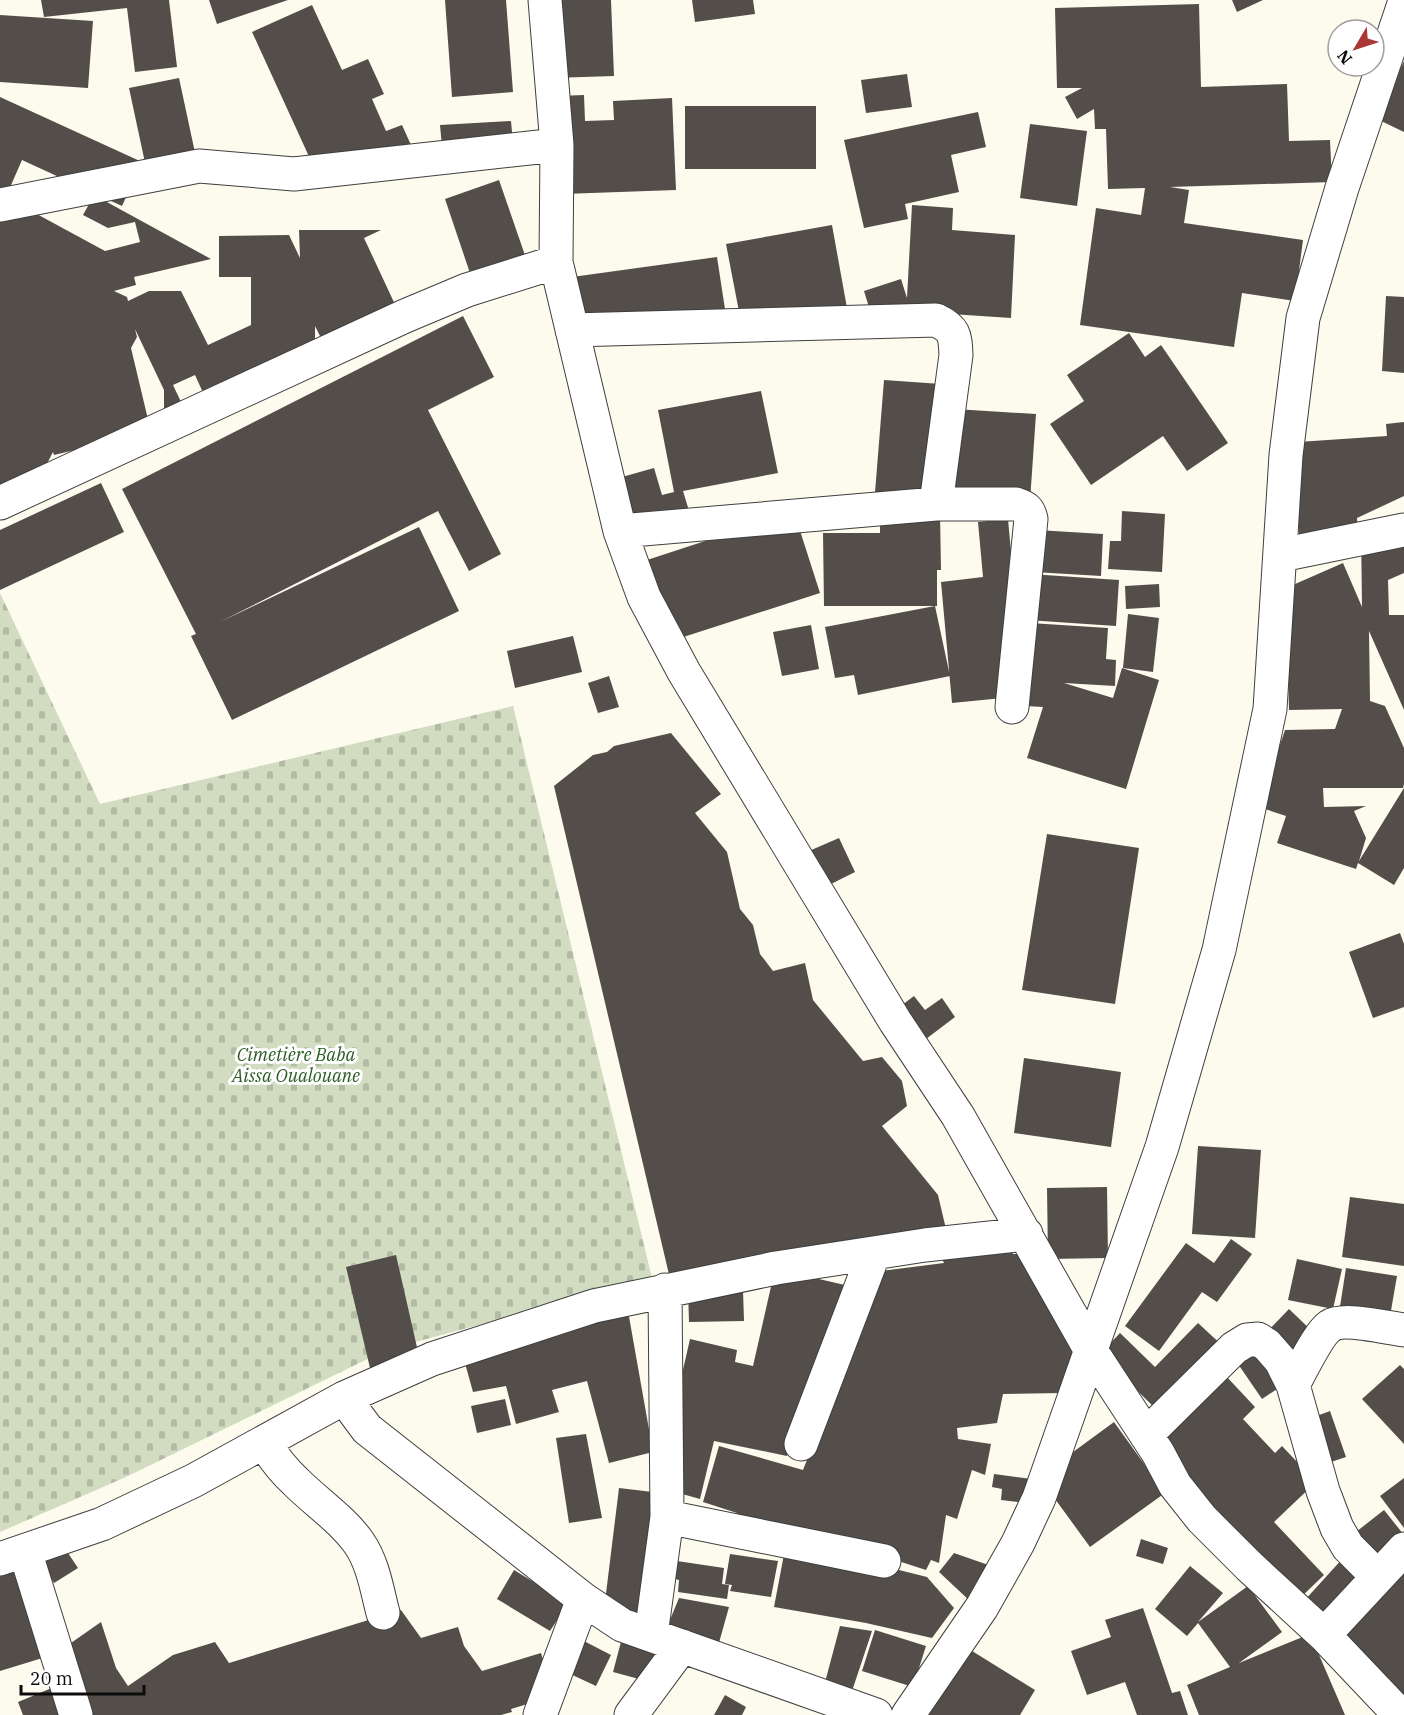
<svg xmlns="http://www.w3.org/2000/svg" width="1404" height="1715" viewBox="0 0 1404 1715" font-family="'IBM Plex Serif',serif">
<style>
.cemetery{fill:url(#cemetery-stones)}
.building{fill:#534e49}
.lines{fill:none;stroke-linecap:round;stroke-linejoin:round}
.street-casing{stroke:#3f3f3f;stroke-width:35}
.street{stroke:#fff;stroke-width:33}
.labels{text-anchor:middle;stroke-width:6;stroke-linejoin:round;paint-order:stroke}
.park-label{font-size:18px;font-style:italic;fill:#2c5b24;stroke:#fff}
</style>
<defs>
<pattern id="cemetery-stones" width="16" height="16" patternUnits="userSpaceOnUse" patternTransform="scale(1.5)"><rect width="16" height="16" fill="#d1dcc0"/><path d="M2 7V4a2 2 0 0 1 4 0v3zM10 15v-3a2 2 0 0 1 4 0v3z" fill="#b2bca4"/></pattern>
</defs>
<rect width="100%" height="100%" fill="#fdfbed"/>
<path class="cemetery" d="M 0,593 L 100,804 L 513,706 L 652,1278 L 386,1350 L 126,1477 L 0,1532 Z"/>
<path class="building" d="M 41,0 L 169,0 L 177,67 L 135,72 L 127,8 L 44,17 Z
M 209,0 L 288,0 L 217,24 Z
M 445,0 L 506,0 L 513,92 L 452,97 Z
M 550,0 L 611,0 L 614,76 L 553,78 Z
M 692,0 L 753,0 L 755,14 L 695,22 Z
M 1232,0 L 1263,0 L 1237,12 Z
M 1199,4 L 1201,87 L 1287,84 L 1289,141 L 1330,140 L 1332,182 L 1170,187 L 1189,190 L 1184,223 L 1303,240 L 1295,301 L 1242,293 L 1234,347 L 1080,325 L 1096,208 L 1141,215 L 1145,188 L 1108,189 L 1106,129 L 1095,129 L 1094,109 L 1077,119 L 1065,97 L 1082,88 L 1057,88 L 1055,8 Z
M 312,5 L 342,70 L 368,59 L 384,94 L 372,99 L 386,131 L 402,125 L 411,145 L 322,185 L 252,32 Z
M 0,15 L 93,21 L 88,88 L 0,82 Z
M 1404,61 L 1404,132 L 1377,119 Z
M 907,74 L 912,107 L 866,113 L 861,80 Z
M 179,78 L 197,162 L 147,172 L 129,88 Z
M 584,95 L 585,121 L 614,120 L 613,101 L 672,98 L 676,190 L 563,194 L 558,96 Z
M 0,97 L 142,162 L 122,206 L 22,160 L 8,192 L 0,188 Z
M 685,106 L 816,106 L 816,169 L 685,169 Z
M 978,112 L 986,147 L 951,155 L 959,192 L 905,204 L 908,219 L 864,228 L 844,140 Z
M 511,121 L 513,143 L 442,147 L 440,125 Z
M 1030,124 L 1087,131 L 1077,206 L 1020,198 Z
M 499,180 L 528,264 L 473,282 L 445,199 Z
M 94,195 L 211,259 L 134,277 L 136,285 L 114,291 L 127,297 L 128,301 L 149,291 L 181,291 L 208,345 L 251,325 L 251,277 L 219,277 L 219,236 L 289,235 L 300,258 L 299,230 L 381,230 L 364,238 L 399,313 L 326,348 L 315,326 L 315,353 L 205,397 L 195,375 L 173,385 L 182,404 L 164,413 L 164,390 L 135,329 L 137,337 L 131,348 L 151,432 L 54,455 L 53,452 L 37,483 L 0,492 L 0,211 L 22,206 L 105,251 L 140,242 L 135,222 L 108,228 L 83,215 Z
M 912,205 L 953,208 L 952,230 L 1015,235 L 1011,318 L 906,311 L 872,317 L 864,291 L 901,279 L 907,298 Z
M 832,225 L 849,319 L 741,322 L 726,244 Z
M 717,257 L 725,309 L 580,329 L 572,277 Z
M 1386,296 L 1404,297 L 1404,373 L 1382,371 Z
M 463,316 L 494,377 L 428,410 L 501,554 L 469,571 L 438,511 L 220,622 L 419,527 L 459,611 L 232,720 L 191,636 L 196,634 L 122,489 Z
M 1129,333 L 1145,357 L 1161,345 L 1228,443 L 1187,471 L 1163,436 L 1091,485 L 1050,424 L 1084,401 L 1067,375 Z
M 884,380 L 941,384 L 932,510 L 874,505 Z
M 761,391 L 778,473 L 683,491 L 690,514 L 637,529 L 622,477 L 654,468 L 662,495 L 674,492 L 658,410 Z
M 955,409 L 1036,414 L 1030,501 L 949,495 Z
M 1404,422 L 1404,496 L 1357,518 L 1358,532 L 1300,547 L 1292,445 L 1298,442 L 1387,436 L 1386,424 Z
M 101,483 L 124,532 L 0,590 L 0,530 Z
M 1122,511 L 1165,514 L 1162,572 L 1108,569 L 1110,541 L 1121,541 Z
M 794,512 L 820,593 L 671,641 L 644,561 Z
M 880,513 L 940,513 L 941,570 L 937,570 L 937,606 L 935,606 L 950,676 L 858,695 L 854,675 L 835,678 L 825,627 L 935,606 L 824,606 L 823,533 L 880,533 Z
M 1008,519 L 1024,696 L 952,703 L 941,582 L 983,577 L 978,522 Z
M 1404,529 L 1404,573 L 1388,580 L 1389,615 L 1404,615 L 1404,710 L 1369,631 L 1370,701 L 1385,706 L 1404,748 L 1404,784 L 1403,788 L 1323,788 L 1324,807 L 1366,806 L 1354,811 L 1366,838 L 1359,861 L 1404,788 L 1404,868 L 1394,885 L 1358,863 L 1356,869 L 1277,843 L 1286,816 L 1259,807 L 1285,730 L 1335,729 L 1342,709 L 1289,710 L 1286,588 L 1343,563 L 1362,607 L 1361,530 Z
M 1037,530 L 1103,534 L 1101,576 L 1034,572 Z
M 1030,574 L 1119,580 L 1116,626 L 1027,620 Z
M 1159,584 L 1160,607 L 1126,609 L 1125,586 Z
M 1128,614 L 1159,618 L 1153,672 L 1123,668 Z
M 1030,623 L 1108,628 L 1106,659 L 1116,660 L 1115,686 L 1064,683 L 1113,698 L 1122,668 L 1159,680 L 1126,789 L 1027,758 L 1043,707 L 1025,706 Z
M 811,625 L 819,669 L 782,676 L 773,632 Z
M 573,636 L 582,672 L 515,688 L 507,651 Z
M 609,676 L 619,707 L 598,713 L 588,683 Z
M 671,733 L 721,794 L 695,813 L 727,852 L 740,909 L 753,925 L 760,954 L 773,971 L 805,963 L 813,1000 L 863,1061 L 882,1057 L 902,1081 L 907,1106 L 882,1126 L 938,1195 L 946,1229 L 671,1283 L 554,786 L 593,755 L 607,752 L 614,746 Z
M 1047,834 L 1139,848 L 1115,1004 L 1022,990 Z
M 839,838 L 855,872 L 825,887 L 809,851 Z
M 1400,933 L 1404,944 L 1404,1007 L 1373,1018 L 1349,952 Z
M 914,996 L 925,1010 L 942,998 L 955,1017 L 926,1039 L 902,1005 Z
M 1024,1058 L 1121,1072 L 1111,1147 L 1014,1133 Z
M 1198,1146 L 1261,1150 L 1255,1238 L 1192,1234 Z
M 1107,1187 L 1108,1258 L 1048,1259 L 1047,1188 Z
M 1350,1197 L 1404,1204 L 1404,1266 L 1342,1257 Z
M 1007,1238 L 1013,1254 L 1017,1254 L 1079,1357 L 1062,1393 L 1003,1394 L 997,1423 L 957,1428 L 958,1439 L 991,1444 L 985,1475 L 972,1470 L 957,1519 L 946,1515 L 939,1563 L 931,1560 L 926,1570 L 889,1558 L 735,1526 L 737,1513 L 703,1502 L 719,1446 L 803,1470 L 881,1271 L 944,1263 L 942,1259 Z
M 1231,1239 L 1252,1254 L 1217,1302 L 1202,1292 L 1159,1351 L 1125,1326 L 1186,1243 L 1214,1263 Z
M 396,1255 L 419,1356 L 370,1368 L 346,1267 Z
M 1297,1259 L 1342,1269 L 1333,1309 L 1288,1300 Z
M 1346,1268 L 1397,1276 L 1389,1322 L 1339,1313 Z
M 775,1269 L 845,1285 L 828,1360 L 787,1456 L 714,1441 L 700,1499 L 675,1492 L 680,1383 L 690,1339 L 737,1350 L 735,1362 L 753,1366 Z
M 688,1290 L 743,1290 L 744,1321 L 689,1322 Z
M 1289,1309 L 1314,1333 L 1288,1360 L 1263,1336 Z
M 628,1311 L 653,1452 L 609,1463 L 587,1381 L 552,1390 L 559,1412 L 516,1424 L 506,1386 L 473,1392 L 463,1356 Z
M 1198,1323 L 1225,1348 L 1161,1414 L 1100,1354 L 1120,1333 L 1155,1367 Z
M 1259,1350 L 1283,1385 L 1262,1399 L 1238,1364 Z
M 1400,1365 L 1404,1369 L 1404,1444 L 1362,1399 Z
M 1225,1375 L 1255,1407 L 1243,1419 L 1275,1453 L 1282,1446 L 1316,1482 L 1274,1522 L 1324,1575 L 1298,1600 L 1152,1445 Z
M 505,1399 L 511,1425 L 477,1433 L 471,1406 Z
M 1330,1411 L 1346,1457 L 1322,1465 L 1306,1420 Z
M 1114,1422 L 1165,1493 L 1090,1547 L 1039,1477 Z
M 586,1434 L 602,1518 L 569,1523 L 556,1438 Z
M 994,1474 L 1032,1479 L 1028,1503 L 1001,1500 L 1002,1489 L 992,1487 Z
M 1404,1478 L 1404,1528 L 1380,1496 Z
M 619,1488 L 661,1493 L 643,1631 L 602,1626 Z
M 1384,1510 L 1404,1535 L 1371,1570 L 1347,1539 Z
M 1141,1539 L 1168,1548 L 1163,1564 L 1136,1556 Z
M 64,1547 L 78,1568 L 54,1583 L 41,1562 Z
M 785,1549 L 899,1570 L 927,1577 L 954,1608 L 932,1638 L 866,1623 L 774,1607 Z
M 954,1553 L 997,1568 L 971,1602 L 939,1572 Z
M 730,1554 L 778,1561 L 771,1597 L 730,1591 L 732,1585 L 725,1584 Z
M 1344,1557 L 1369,1580 L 1329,1624 L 1304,1601 Z
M 1404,1560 L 1404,1696 L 1336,1634 Z
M 677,1561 L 724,1568 L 722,1584 L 729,1585 L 727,1599 L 678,1592 L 679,1580 L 675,1579 Z
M 21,1566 L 49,1656 L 0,1671 L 0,1573 Z
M 1190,1566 L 1223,1593 L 1198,1622 L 1248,1586 L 1282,1632 L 1239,1663 L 1310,1634 L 1345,1715 L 1199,1715 L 1187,1685 L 1230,1667 L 1198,1623 L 1187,1636 L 1155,1609 Z
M 514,1570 L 568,1603 L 550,1631 L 497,1599 Z
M 679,1598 L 729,1607 L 715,1657 L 665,1632 Z
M 1143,1608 L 1172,1693 L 1180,1691 L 1188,1715 L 1137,1715 L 1125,1682 L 1087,1695 L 1071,1651 L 1111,1637 L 1105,1620 Z
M 401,1610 L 421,1638 L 458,1627 L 464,1646 L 482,1671 L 541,1653 L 554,1696 L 511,1709 L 512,1712 L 501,1715 L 87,1715 L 58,1652 L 101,1622 L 116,1668 L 128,1686 L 173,1655 L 215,1642 L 229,1663 Z
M 840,1626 L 872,1631 L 845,1712 L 824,1686 Z
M 875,1630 L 926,1646 L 913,1687 L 862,1671 Z
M 622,1638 L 659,1648 L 650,1682 L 613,1672 Z
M 582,1640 L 611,1655 L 596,1686 L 566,1672 Z
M 964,1646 L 1035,1690 L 1020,1715 L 921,1715 Z
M 54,1687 L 65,1715 L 23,1715 L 18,1702 Z
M 725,1695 L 746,1707 L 742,1715 L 714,1715 Z"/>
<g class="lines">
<g class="street-casing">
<path id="street" d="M 545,0 L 557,145 L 556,262 L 620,531 L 644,597 L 684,672 L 895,1021 L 958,1116 L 1090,1349 L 1158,1453 L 1175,1485 L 1202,1519 L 1249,1566 L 1324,1635 L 1400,1715
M 0,205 L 199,166 L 294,174 L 557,145
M 572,330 L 936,320 C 955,329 955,335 956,355 L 936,504
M 0,503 L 405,316 L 467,290 L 556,262
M 620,531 L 936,504 L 1016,504 C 1026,507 1029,510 1031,519 L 1012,707
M 1281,555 L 1404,530
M 1293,1385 C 1300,1372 1319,1333 1330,1326 C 1343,1317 1388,1328 1404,1330
M 344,1398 L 367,1429 L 583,1599 L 622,1625 L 876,1715
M 1146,1435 L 1234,1348 L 1247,1340 L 1258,1339 L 1267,1345 L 1281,1361 L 1293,1385 L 1323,1491 L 1337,1528 L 1348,1547 L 1378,1577
M 264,1442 C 273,1457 283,1470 296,1482 C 316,1502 342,1519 359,1543 C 373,1563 377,1590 383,1613
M 801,1444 L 874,1253
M 667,1517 L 884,1561
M 25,1551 L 76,1715
M 0,1559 L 102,1524 L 193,1481 L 344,1398 L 432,1359 L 594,1306 L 776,1268 L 925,1245 L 1026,1234
M 651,1635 L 667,1517 L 665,1290
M 1324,1635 L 1404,1549
M 540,1715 L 583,1599
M 631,1715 L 682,1646
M 908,1715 L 982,1607 L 1018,1543 L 1039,1498 L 1162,1147 L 1219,950 L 1270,709 L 1286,455 L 1303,318 L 1342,188 L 1404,4"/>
</g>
<use href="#street" class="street"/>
</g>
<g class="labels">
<g class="park-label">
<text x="296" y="1061">Cimetière Baba<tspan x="296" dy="21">Aissa Oualouane</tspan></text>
</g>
</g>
<g transform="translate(1356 48) rotate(231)"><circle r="28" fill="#ffffff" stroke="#9e9e9e" stroke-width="1.5"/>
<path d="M0-4.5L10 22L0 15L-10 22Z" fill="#ab3734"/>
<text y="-9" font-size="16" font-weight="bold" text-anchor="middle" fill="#0c0c0c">N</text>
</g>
<path d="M21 1685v9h123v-9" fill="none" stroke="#0c0c0c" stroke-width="3"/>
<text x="30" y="1685" font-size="18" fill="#0c0c0c" stroke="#ffffff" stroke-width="4.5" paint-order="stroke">20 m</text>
</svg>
